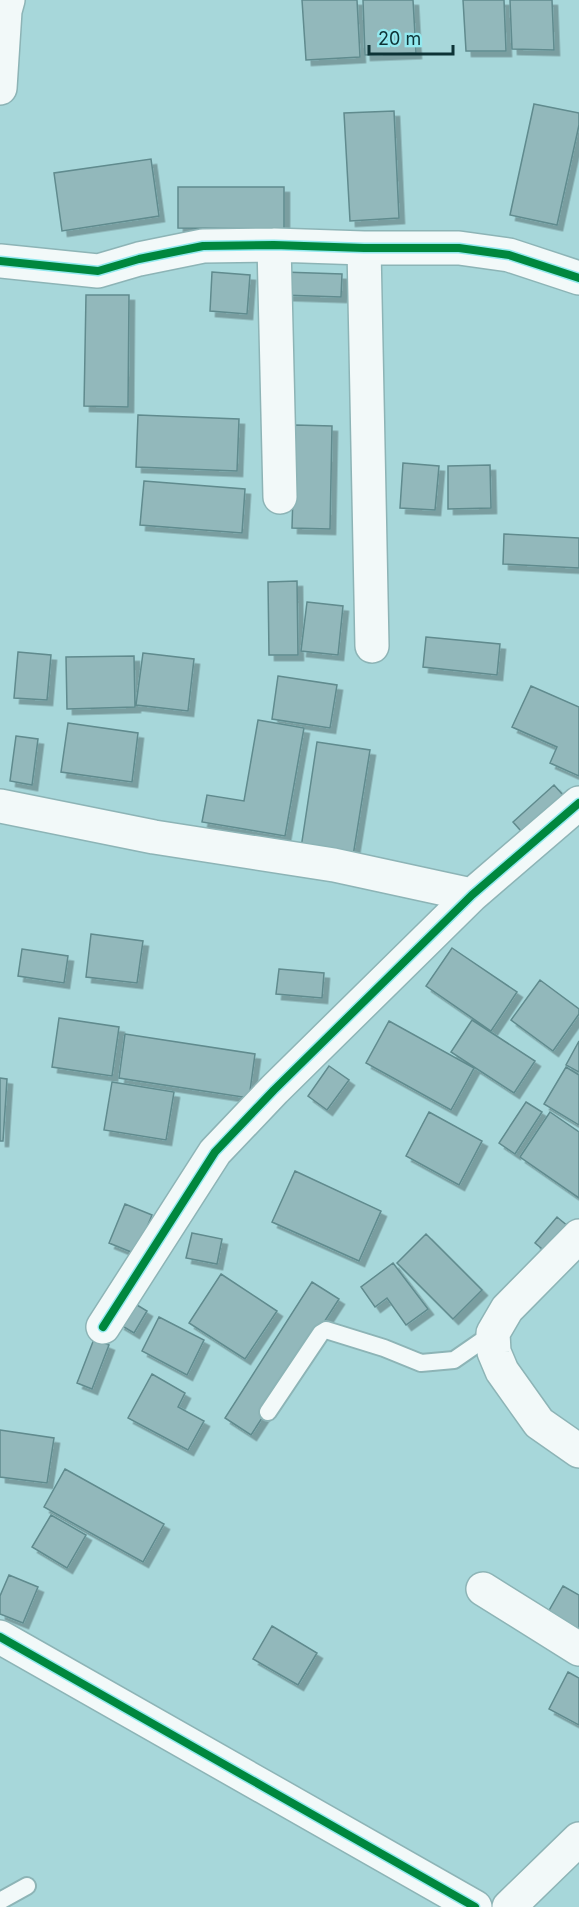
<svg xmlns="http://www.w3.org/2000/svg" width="579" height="1907" viewBox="0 0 579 1907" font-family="Inter,sans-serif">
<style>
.building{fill:#92b8bb;stroke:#608b8e;stroke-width:1.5;filter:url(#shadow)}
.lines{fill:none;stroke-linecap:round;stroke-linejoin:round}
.service-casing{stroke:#8db4b6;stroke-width:20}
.minor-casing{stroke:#8db4b6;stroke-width:36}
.service{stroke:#f2f9f9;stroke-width:16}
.minor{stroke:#f2f9f9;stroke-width:33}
.cycleway-casing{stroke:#92e9ef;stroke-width:11}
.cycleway{stroke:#00873e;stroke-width:8}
</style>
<defs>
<filter id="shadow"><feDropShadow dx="5.5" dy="5.5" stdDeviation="0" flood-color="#0004"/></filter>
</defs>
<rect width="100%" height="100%" fill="#a7d7da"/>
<path class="building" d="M 302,0 L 357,0 L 360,57 L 306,60 Z
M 363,0 L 413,0 L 416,53 L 365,55 Z
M 463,0 L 504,0 L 506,51 L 466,51 Z
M 510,0 L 552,0 L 554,50 L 512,49 Z
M 534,104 L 579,113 L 579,125 L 557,225 L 510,215 Z
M 394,111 L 399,218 L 350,221 L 344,113 Z
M 151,159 L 159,216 L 62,231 L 54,173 Z
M 178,187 L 284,187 L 284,229 L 178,228 Z
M 212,272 L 250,275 L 247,314 L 210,311 Z
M 283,272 L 342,274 L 341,297 L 282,295 Z
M 86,295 L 129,295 L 128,407 L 84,406 Z
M 138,415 L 239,419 L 237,471 L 136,467 Z
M 295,425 L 332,426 L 330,529 L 292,528 Z
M 403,463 L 439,466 L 435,510 L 400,508 Z
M 490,465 L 491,508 L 448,509 L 448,466 Z
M 144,481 L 245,489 L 242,533 L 140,525 Z
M 504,534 L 579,538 L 579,568 L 503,564 Z
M 297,581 L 298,655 L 269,655 L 268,582 Z
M 307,602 L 343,606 L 338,655 L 301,651 Z
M 426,637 L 500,644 L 497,675 L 423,667 Z
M 18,652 L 51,655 L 47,700 L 14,698 Z
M 143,653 L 194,659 L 188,711 L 136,705 Z
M 134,656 L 135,707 L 67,709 L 66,657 Z
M 278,676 L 337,685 L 330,728 L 272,719 Z
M 531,686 L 579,707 L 579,776 L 550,763 L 557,747 L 512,727 Z
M 258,720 L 304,728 L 285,836 L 202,822 L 207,795 L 244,801 Z
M 68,723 L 138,733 L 132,782 L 61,772 Z
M 16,736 L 38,739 L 32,785 L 10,781 Z
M 317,742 L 370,750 L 353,856 L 301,848 Z
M 554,785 L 571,804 L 529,840 L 513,822 Z
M 91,934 L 143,941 L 137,983 L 86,977 Z
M 452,948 L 517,992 L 491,1031 L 426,986 Z
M 22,949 L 68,956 L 64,983 L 18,976 Z
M 279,969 L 324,973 L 322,998 L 276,994 Z
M 540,980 L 579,1009 L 579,1014 L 553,1051 L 511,1020 Z
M 59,1018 L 119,1027 L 112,1076 L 52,1067 Z
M 472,1020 L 535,1061 L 514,1093 L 451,1052 Z
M 389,1021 L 474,1068 L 451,1110 L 366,1063 Z
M 125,1034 L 255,1054 L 249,1098 L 119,1078 Z
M 579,1041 L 579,1072 L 566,1065 Z
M 329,1066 L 349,1080 L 327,1110 L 308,1096 Z
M 566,1067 L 579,1075 L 579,1125 L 544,1104 Z
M 0,1078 L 7,1079 L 3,1141 L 0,1141 Z
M 112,1082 L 174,1092 L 166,1140 L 104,1130 Z
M 526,1102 L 542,1112 L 515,1154 L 499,1143 Z
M 429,1112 L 482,1141 L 459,1185 L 406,1156 Z
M 550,1112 L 579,1132 L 579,1198 L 520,1157 Z
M 295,1171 L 381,1211 L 359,1261 L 272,1222 Z
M 125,1204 L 152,1215 L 136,1254 L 109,1243 Z
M 557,1217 L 575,1232 L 553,1258 L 535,1243 Z
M 192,1233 L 222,1239 L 217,1264 L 186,1258 Z
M 426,1234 L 482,1290 L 453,1319 L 397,1263 Z
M 393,1263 L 428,1309 L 406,1325 L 387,1298 L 375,1307 L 361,1287 Z
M 221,1274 L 277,1311 L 245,1359 L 189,1323 Z
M 312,1282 L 339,1299 L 251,1435 L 225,1418 Z
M 132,1302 L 147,1311 L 134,1333 L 119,1324 Z
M 159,1317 L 204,1340 L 187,1375 L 142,1351 Z
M 94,1339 L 109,1345 L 92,1389 L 77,1383 Z
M 152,1374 L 185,1393 L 178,1407 L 204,1421 L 188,1450 L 128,1418 Z
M 0,1430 L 54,1438 L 47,1483 L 0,1477 Z
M 65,1469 L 164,1524 L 143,1562 L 44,1507 Z
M 51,1515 L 86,1535 L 67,1568 L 32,1547 Z
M 9,1575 L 38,1587 L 23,1623 L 0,1614 L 0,1596 Z
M 563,1586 L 579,1595 L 579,1633 L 547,1614 Z
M 272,1626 L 317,1653 L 298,1685 L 253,1659 Z
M 568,1672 L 579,1678 L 579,1725 L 549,1709 Z"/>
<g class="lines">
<g class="service-casing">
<path id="service" d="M 268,1412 L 321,1333 L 326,1330 L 384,1348 L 421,1363 L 454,1360 L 493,1333
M 0,1901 L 27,1886"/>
</g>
<g class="minor-casing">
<path id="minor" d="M 0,88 L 5,11 L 8,0
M 274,245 L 280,497
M 364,248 L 372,646
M 0,261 L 98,271 L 139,259 L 203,246 L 274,245 L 364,248 L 459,248 L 509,255 L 579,278
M 0,806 L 154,837 L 334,865 L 472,895
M 579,1236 L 507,1309 L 493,1333 L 494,1352 L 502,1371 L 539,1423 L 579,1451
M 103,1327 L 215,1152 L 274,1090 L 472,895 L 579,803
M 483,1589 L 579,1649
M 0,1637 L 475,1907
M 509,1907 L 579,1839"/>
</g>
<use href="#service" class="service"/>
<use href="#minor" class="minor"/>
<g class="cycleway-casing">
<path id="cycleway" d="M 0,261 L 98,271 L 139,259 L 203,246 L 274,245 L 364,248 L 459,248 L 509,255 L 579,278
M 103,1327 L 215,1152 L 274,1090 L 472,895 L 579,803
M 0,1637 L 475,1907"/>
</g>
<use href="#cycleway" class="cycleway"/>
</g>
<path d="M369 45v9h84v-9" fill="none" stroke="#0d3336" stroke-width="3"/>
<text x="378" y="45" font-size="18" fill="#0d3336" stroke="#92e9ef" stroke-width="4.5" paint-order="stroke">20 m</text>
</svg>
